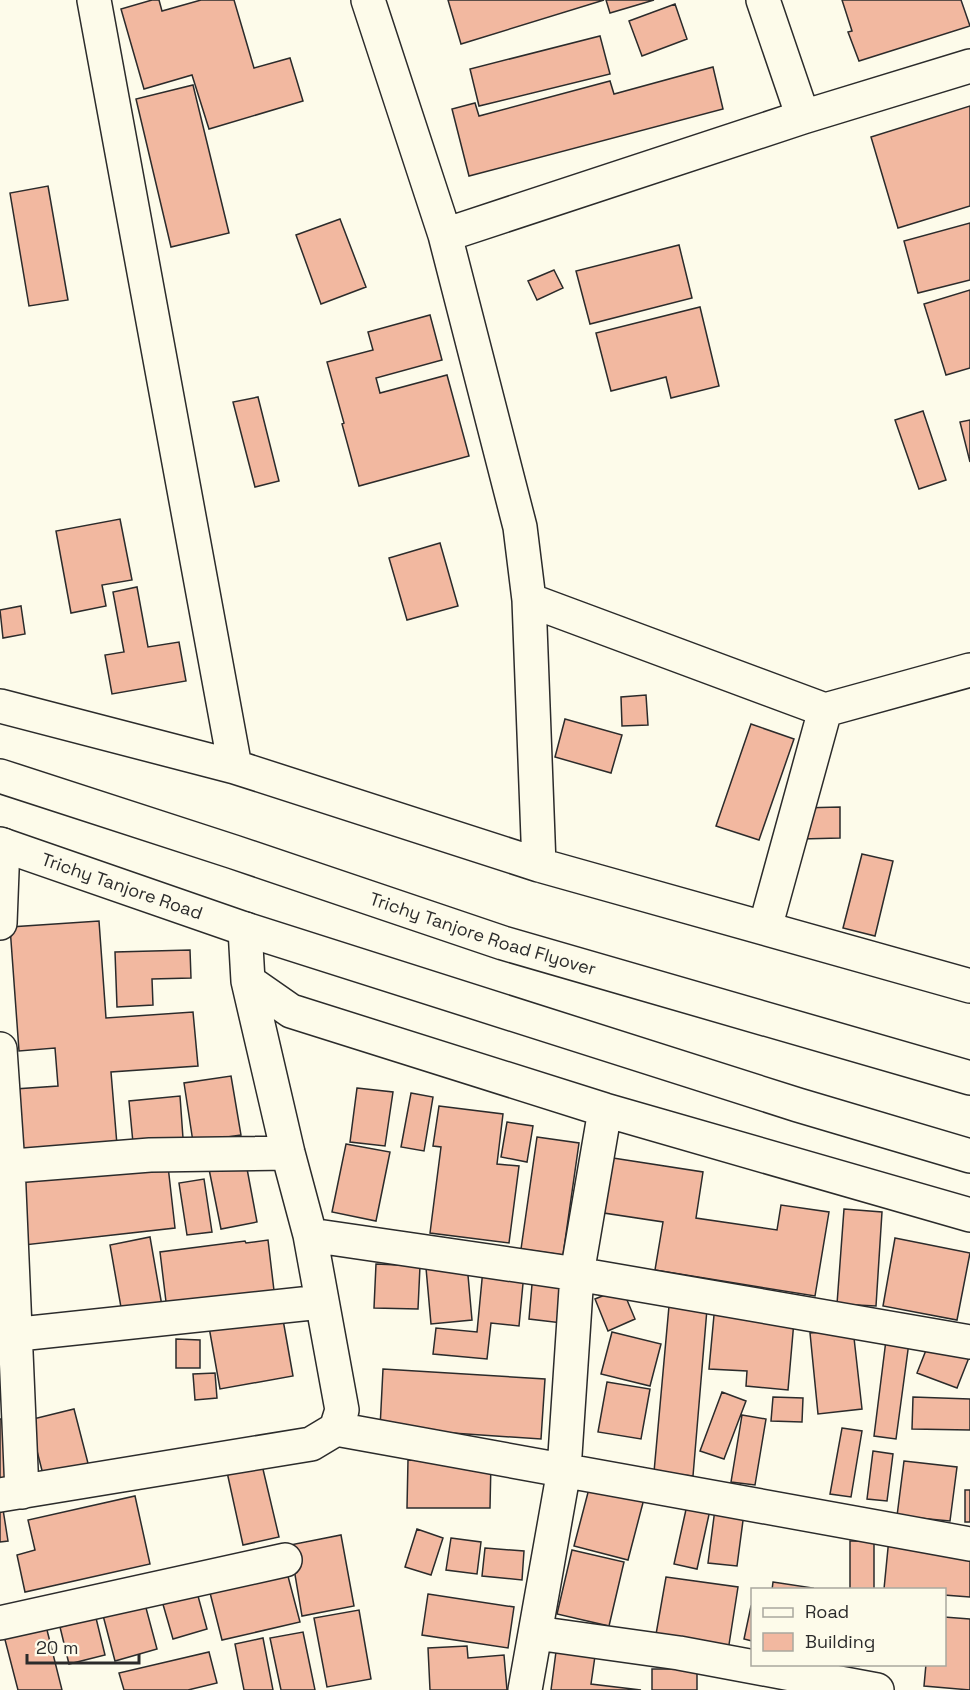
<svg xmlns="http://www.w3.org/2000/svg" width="970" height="1690" viewBox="0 0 970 1690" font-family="'Space Grotesk',sans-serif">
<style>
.building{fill:#f2b8a0;stroke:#2b2b2b;stroke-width:1.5}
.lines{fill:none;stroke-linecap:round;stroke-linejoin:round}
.minor-casing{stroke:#2b2b2b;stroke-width:36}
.highway-casing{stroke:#2b2b2b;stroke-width:36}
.minor{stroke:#fdfbea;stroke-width:33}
.highway{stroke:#fdfbea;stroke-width:33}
.labels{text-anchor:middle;stroke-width:4.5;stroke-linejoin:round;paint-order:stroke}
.street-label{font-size:18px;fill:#2b2b2b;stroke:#fdfbea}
</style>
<rect width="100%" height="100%" fill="#fdfbea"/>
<path class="building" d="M 152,0 L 159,0 L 162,11 L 201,0 L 234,0 L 254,68 L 290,58 L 303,101 L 209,129 L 192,75 L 144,89 L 121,9 Z
M 448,0 L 604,0 L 461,44 Z
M 606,0 L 654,0 L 610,13 Z
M 842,0 L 961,0 L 970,26 L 859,61 L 848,32 L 852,31 Z
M 675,4 L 687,39 L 642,56 L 629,21 Z
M 600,36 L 610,74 L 479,106 L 470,69 Z
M 713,67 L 723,109 L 469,176 L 452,109 L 475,103 L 479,116 L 610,81 L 614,94 Z
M 193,85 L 229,233 L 171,247 L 136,99 Z
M 970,106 L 970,206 L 898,228 L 871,137 Z
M 48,186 L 68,300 L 29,306 L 10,193 Z
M 340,219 L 366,287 L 321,304 L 296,235 Z
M 970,223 L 970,280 L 918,293 L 904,241 Z
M 679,245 L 692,298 L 590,324 L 576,271 Z
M 554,270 L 563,288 L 537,300 L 528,281 Z
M 970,290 L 970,368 L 946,375 L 924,304 Z
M 700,307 L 719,386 L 671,398 L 666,377 L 611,391 L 596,333 Z
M 430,315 L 442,360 L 376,378 L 380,393 L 447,375 L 469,456 L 359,486 L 342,424 L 344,423 L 327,362 L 373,350 L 368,332 Z
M 258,397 L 279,481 L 255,487 L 233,402 Z
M 923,411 L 946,480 L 919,489 L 895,420 Z
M 970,420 L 970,462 L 960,422 Z
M 120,519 L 132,580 L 102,585 L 106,606 L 71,613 L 56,531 Z
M 440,543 L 458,606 L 407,620 L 389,558 Z
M 137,587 L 148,647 L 179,642 L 186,681 L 112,694 L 105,655 L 124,652 L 113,592 Z
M 21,606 L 25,634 L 3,638 L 0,610 Z
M 646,695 L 648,725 L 622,726 L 621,697 Z
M 565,719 L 622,735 L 611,773 L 555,757 Z
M 751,724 L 794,739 L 759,840 L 716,826 Z
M 840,807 L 840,838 L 801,839 L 800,808 Z
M 862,854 L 893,861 L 875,936 L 843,928 Z
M 99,921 L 106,1018 L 193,1012 L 198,1066 L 111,1072 L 117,1145 L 20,1153 L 15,1089 L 58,1086 L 55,1048 L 19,1051 L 10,927 Z
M 190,950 L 191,978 L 152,979 L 153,1005 L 117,1007 L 115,952 Z
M 231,1076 L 241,1135 L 193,1142 L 184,1083 Z
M 357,1088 L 393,1092 L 385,1146 L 350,1142 Z
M 411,1093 L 433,1097 L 424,1151 L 401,1147 Z
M 180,1096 L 183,1138 L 133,1143 L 129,1101 Z
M 439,1106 L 503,1114 L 497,1164 L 519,1166 L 509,1243 L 430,1233 L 441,1147 L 433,1146 Z
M 507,1122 L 533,1126 L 527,1162 L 501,1157 Z
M 537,1137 L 579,1143 L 563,1255 L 521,1249 Z
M 346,1144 L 390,1152 L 376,1221 L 332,1212 Z
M 245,1158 L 257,1222 L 221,1229 L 208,1164 Z
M 613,1158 L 703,1172 L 696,1218 L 777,1230 L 781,1205 L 829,1212 L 815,1296 L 655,1270 L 663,1222 L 604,1213 Z
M 168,1166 L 175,1228 L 24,1245 L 17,1176 Z
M 204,1179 L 212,1232 L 187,1235 L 179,1183 Z
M 844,1209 L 882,1212 L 876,1306 L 837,1304 Z
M 150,1237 L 162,1306 L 122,1313 L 110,1245 Z
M 895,1238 L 970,1253 L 957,1320 L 883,1306 Z
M 268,1240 L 275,1299 L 167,1310 L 160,1252 L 245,1241 L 246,1243 Z
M 376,1264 L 420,1266 L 418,1309 L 374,1308 Z
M 467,1264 L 472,1320 L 431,1324 L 426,1268 Z
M 483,1269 L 524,1273 L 519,1326 L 491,1323 L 487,1359 L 433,1354 L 436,1328 L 477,1332 Z
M 533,1273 L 567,1276 L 562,1323 L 529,1319 Z
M 622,1288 L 635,1319 L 608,1331 L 595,1299 Z
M 669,1306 L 707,1309 L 693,1476 L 654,1472 Z
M 282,1314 L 293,1376 L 220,1389 L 209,1327 Z
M 714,1315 L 794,1321 L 788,1390 L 746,1386 L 747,1371 L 709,1369 Z
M 853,1329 L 862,1409 L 818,1414 L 810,1333 Z
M 612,1332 L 661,1344 L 650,1386 L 601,1374 Z
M 887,1332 L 910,1335 L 896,1439 L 874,1436 Z
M 176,1339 L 200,1340 L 200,1368 L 176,1368 Z
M 930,1340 L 970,1355 L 957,1388 L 917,1373 Z
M 383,1369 L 545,1379 L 541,1439 L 380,1428 Z
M 215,1373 L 217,1398 L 195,1400 L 193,1374 Z
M 607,1382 L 650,1389 L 641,1439 L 598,1432 Z
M 722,1392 L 746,1401 L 724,1459 L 700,1451 Z
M 773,1397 L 803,1398 L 802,1422 L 771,1421 Z
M 913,1397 L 970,1399 L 970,1430 L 912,1429 Z
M 74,1409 L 90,1471 L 45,1482 L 29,1420 Z
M 742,1415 L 766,1419 L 755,1485 L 731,1482 Z
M 0,1419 L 14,1419 L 12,1480 L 0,1480 Z
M 842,1428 L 862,1431 L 851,1497 L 830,1494 Z
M 873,1451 L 893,1454 L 887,1501 L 867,1499 Z
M 408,1460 L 491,1461 L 490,1508 L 407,1508 Z
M 904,1461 L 957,1467 L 950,1521 L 897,1516 Z
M 262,1465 L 279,1537 L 243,1545 L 227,1472 Z
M 591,1481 L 645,1495 L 628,1560 L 574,1546 Z
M 965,1490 L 970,1490 L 970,1522 L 965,1522 Z
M 135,1496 L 150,1564 L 25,1592 L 17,1555 L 35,1550 L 28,1520 Z
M 0,1503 L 2,1503 L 8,1541 L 0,1542 Z
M 687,1505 L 710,1510 L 697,1569 L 674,1564 Z
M 715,1509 L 744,1513 L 737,1566 L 708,1563 Z
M 417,1529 L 443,1538 L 431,1575 L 405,1567 Z
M 341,1535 L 354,1606 L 302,1616 L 290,1545 Z
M 451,1538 L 481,1542 L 477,1574 L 446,1570 Z
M 889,1538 L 970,1556 L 970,1597 L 944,1595 L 944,1590 L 884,1589 Z
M 850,1541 L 874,1541 L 874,1590 L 850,1590 Z
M 485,1548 L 524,1551 L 522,1580 L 482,1576 Z
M 572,1550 L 624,1562 L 609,1626 L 557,1614 Z
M 284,1561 L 300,1622 L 222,1640 L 207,1581 Z
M 666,1577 L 738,1587 L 728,1651 L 655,1640 Z
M 773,1582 L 813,1588 L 812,1590 L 772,1590 Z
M 195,1585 L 207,1629 L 173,1639 L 160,1594 Z
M 142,1593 L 157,1649 L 115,1661 L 100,1604 Z
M 428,1594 L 514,1607 L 508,1648 L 422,1635 Z
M 751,1606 L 752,1606 L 752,1641 L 744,1639 Z
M 359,1610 L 371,1679 L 327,1687 L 314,1618 Z
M 944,1617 L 970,1619 L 970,1690 L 924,1686 L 926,1664 L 944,1664 Z
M 96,1618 L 105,1655 L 69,1664 L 60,1627 Z
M 45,1622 L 62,1690 L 18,1690 L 3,1632 Z
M 303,1632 L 315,1690 L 281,1690 L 270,1638 Z
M 263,1638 L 273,1690 L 244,1690 L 235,1644 Z
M 557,1644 L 596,1649 L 591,1684 L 641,1690 L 551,1690 Z
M 467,1646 L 468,1658 L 504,1655 L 507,1690 L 430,1690 L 428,1648 Z
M 209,1652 L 217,1683 L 188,1690 L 124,1690 L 119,1673 Z
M 810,1664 L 859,1664 L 859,1666 L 810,1666 Z
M 652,1669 L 697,1669 L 697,1690 L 652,1690 Z"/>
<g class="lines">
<g class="minor-casing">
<path id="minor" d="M 94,0 L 235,767
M 368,0 L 445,235 L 520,527 L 529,600 L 539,865
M 763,0 L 803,117
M 445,235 L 803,117 L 970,66
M 529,600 L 825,710 L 970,670
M 0,706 L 235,767 L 539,865 L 970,986
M 0,923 L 3,845
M 765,928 L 825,710
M 248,981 L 291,1011 L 605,1110 L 970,1215
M 0,1049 L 8,1166 L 22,1492
M 0,1167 L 150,1155 L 288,1153
M 310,1235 L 577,1274 L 970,1342
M 0,1336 L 321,1302
M 336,1429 L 970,1544
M 0,1495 L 311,1444 L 336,1429 L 342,1410 L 310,1235 L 288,1153 L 248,981 L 245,929
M 0,1623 L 285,1560
M 536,1633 L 679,1653 L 877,1690
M 525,1690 L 564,1470 L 577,1274 L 605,1110"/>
</g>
<g class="highway-casing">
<g id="highway">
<path id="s1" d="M 0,776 L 234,852 L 503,943 L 970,1078"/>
<path id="s2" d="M 0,844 L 245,929 L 798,1105 L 970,1156"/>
</g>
</g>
<use href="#minor" class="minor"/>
<use href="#highway" class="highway"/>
</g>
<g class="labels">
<g class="street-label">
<text dy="6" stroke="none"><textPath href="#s2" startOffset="129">Trichy Tanjore Road</textPath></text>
<text dy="6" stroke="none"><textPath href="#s1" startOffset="508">Trichy Tanjore Road Flyover</textPath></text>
</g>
</g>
<rect x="751" y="1588" width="195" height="78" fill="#fdfbea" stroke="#a9a89e" stroke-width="1.5"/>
<rect x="763" y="1608" width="30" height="9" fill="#fdfbea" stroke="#a9a89e" stroke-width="1.5"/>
<text x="805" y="1618" font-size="18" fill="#2b2b2b">Road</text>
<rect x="763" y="1633" width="30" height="18" fill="#f2b8a0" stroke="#a9a89e" stroke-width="1.5"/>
<text x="805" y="1648" font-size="18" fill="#2b2b2b">Building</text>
<path d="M27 1654v9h112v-9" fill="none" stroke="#2b2b2b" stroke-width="3"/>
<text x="36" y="1654" font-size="18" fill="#2b2b2b" stroke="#fdfbea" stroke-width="4.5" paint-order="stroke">20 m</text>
</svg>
